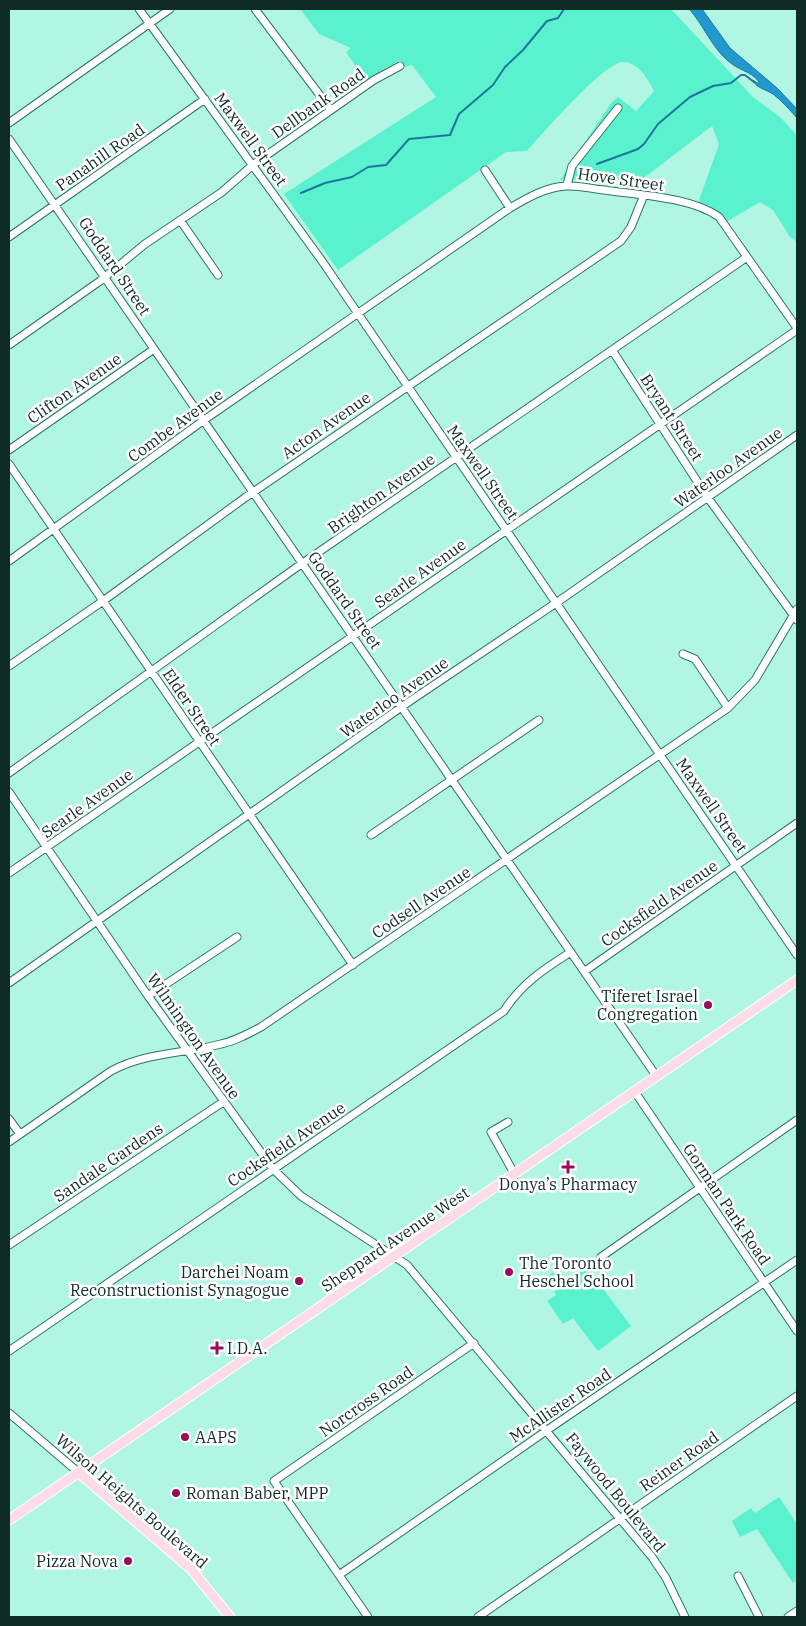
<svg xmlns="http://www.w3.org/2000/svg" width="806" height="1626" viewBox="0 0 806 1626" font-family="'IBM Plex Serif',serif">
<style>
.green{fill:#5af2ce}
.water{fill:#2199cf;stroke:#1b789c}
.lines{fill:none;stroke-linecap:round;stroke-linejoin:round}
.stream{stroke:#1b789c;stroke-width:2}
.minor-casing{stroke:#2f7463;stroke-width:9}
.major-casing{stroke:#fff;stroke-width:11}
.minor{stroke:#fff;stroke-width:7}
.major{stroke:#fddce8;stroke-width:9}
.poi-dot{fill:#9a0c5c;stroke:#fff;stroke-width:2}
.labels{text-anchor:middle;stroke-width:5;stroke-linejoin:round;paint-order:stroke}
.street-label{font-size:16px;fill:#0e2b24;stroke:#fff}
.poi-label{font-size:16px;fill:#0e2b24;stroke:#fff;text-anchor:start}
</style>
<rect width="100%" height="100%" fill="#b1f6e2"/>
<path class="green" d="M 300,9 L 671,9 L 753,97 L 780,117 L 797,135 L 797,242 L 790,237 L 773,210 L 760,202 L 726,222 L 716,210 L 698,203 L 719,144 L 712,126 L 645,177 L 645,183 L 640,180 L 560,180 L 611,103 L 618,97 L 636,111 L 654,91 C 648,79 638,61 622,62 C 603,64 542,134 527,151 L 506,152 L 338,270 L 284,194 L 436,97 L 412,65 L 405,67 L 400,60 L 366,81 L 346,52 L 351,48 L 319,34 Z
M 587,1267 L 631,1326 L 598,1351 L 573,1318 L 563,1324 L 547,1301 L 556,1295 L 554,1292 Z
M548.5 1278a5.5 5.5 0 1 1 11 0a5.5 5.5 0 1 1-11 0Z
M 779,1497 L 797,1524 L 797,1580 L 793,1583 L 757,1529 L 740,1537 L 732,1521 L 751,1508 L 755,1513 Z"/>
<path class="water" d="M 689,9 L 702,9 L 730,48 L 777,88 L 797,109 L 797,118 C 789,109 782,101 773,94 C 765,89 758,89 752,80 L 760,84 C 755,73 741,71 732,64 C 713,51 704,25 689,9 Z"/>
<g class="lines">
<path class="stream" d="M 597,164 L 638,149 L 644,144 L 658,124 L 690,97 L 713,86 L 731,83 L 741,75 L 745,75 L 754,82
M 301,193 L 325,183 L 352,177 L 368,167 L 386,165 L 409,139 L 450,135 L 459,114 L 493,85 L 505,67 L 523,50 L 547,21 L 558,18 L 564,9"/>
<g class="minor-casing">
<path id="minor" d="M 139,9 L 322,261 L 797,955
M 255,9 L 331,110
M 9,123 L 170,9
M 9,139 L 657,1077
M 485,170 L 510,208
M 567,185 L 572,166 L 618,108
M 180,220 L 218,275
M 9,237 L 205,99
M 9,345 L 100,281 L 145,244 L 222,192 L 254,164 L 374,80 L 400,66
M 612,350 L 708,498 L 797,620
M 9,450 L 154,349
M 9,464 L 353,965
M 9,561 L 204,420 L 510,208 C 527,198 546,187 566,186 C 579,185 592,189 604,190 C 639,195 691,197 719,217 L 797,328
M 683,654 L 695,659 L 728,708
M 9,666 L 103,601 L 246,497 L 621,241 L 631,227 L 644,195
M 9,773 L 297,567 L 747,257
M 9,792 L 148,996 L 273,1169 L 301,1196 L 407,1265 L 652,1557 L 666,1578 L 685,1617
M 371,835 L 539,720
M 9,873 L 797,330
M 585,971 L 797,823
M 9,983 L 410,701 L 556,603 L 797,435
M 148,996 L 237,937
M 635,1092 L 797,1331
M 9,1119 L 20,1134
M 508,1122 L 491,1132 L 515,1175
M 9,1142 L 111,1071 C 146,1052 183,1054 221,1044 C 235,1041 248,1034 261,1027 L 728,708 L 755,680 L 797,609
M 9,1245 L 223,1102
M 601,1257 L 797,1120
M 9,1351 L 504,1011 C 521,984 544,969 571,952
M 9,1413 L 78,1472
M 339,1575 L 556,1424 L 797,1260
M 738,1576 L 759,1617
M 368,1617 L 274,1481 L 474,1343
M 478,1617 L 797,1396
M 788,1617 L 797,1611"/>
</g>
<g class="major-casing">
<path id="major" d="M 78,1472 L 191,1569 L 230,1617
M 9,1520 L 797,980"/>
</g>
<use href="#minor" class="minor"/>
<use href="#major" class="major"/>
</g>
<g class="poi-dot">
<circle cx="708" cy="1005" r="5"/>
<path d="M565.5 1159.5h5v5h5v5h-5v5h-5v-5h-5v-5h5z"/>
<circle cx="509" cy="1272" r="5"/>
<circle cx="299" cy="1281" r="5"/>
<path d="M214.5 1340.5h5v5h5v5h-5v5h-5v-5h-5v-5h5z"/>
<circle cx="185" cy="1437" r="5"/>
<circle cx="176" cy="1493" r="5"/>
<circle cx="128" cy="1561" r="5"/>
</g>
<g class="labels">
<g class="street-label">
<text transform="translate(318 103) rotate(-35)" y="6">Dellbank Road</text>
<text transform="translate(251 139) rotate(54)" y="6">Maxwell Street</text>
<text transform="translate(100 157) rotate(-35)" y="6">Panahill Road</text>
<text transform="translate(621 179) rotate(8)" y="6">Hove Street</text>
<text transform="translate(115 266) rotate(56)" y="6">Goddard Street</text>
<text transform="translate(74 388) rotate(-35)" y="6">Clifton Avenue</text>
<text transform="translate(672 417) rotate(57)" y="6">Bryant Street</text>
<text transform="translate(175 425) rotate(-36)" y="6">Combe Avenue</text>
<text transform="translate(326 425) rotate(-35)" y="6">Acton Avenue</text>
<text transform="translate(728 467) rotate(-35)" y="6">Waterloo Avenue</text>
<text transform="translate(483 472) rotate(55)" y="6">Maxwell Street</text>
<text transform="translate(381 493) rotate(-35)" y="6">Brighton Avenue</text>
<text transform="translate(420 573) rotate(-35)" y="6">Searle Avenue</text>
<text transform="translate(345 600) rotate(55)" y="6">Goddard Street</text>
<text transform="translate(394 697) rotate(-35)" y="6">Waterloo Avenue</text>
<text transform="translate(192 707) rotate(56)" y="6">Elder Street</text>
<text transform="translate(87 803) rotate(-35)" y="6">Searle Avenue</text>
<text transform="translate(712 805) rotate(55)" y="6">Maxwell Street</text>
<text transform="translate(421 902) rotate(-34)" y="6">Codsell Avenue</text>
<text transform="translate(659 903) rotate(-35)" y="6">Cocksfield Avenue</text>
<text transform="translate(194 1036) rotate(55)" y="6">Wilmington Avenue</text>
<text transform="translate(286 1144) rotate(-34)" y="6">Cocksfield Avenue</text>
<text transform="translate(108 1162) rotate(-34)" y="6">Sandale Gardens</text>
<text transform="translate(727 1204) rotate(56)" y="6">Gorman Park Road</text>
<text transform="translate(395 1239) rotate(-34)" y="6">Sheppard Avenue West</text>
<text transform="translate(366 1401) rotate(-35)" y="6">Norcross Road</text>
<text transform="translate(560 1405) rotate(-34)" y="6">McAllister Road</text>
<text transform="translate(679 1461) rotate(-35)" y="6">Reiner Road</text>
<text transform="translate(616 1492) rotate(51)" y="6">Faywood Boulevard</text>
<text transform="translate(132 1501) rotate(41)" y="6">Wilson Heights Boulevard</text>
</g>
<g class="poi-label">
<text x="698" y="1002" text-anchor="end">Tiferet Israel<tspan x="698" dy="18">Congregation</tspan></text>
<text x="568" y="1190" text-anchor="middle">Donya’s Pharmacy</text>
<text x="519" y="1269">The Toronto<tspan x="519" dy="18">Heschel School</tspan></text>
<text x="289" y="1278" text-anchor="end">Darchei Noam<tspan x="289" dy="18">Reconstructionist Synagogue</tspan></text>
<text x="227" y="1354">I.D.A.</text>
<text x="195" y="1443">AAPS</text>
<text x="186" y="1499">Roman Baber, MPP</text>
<text x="118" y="1567" text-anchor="end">Pizza Nova</text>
</g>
</g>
<rect width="806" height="1626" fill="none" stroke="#0e2b24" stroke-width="20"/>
</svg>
